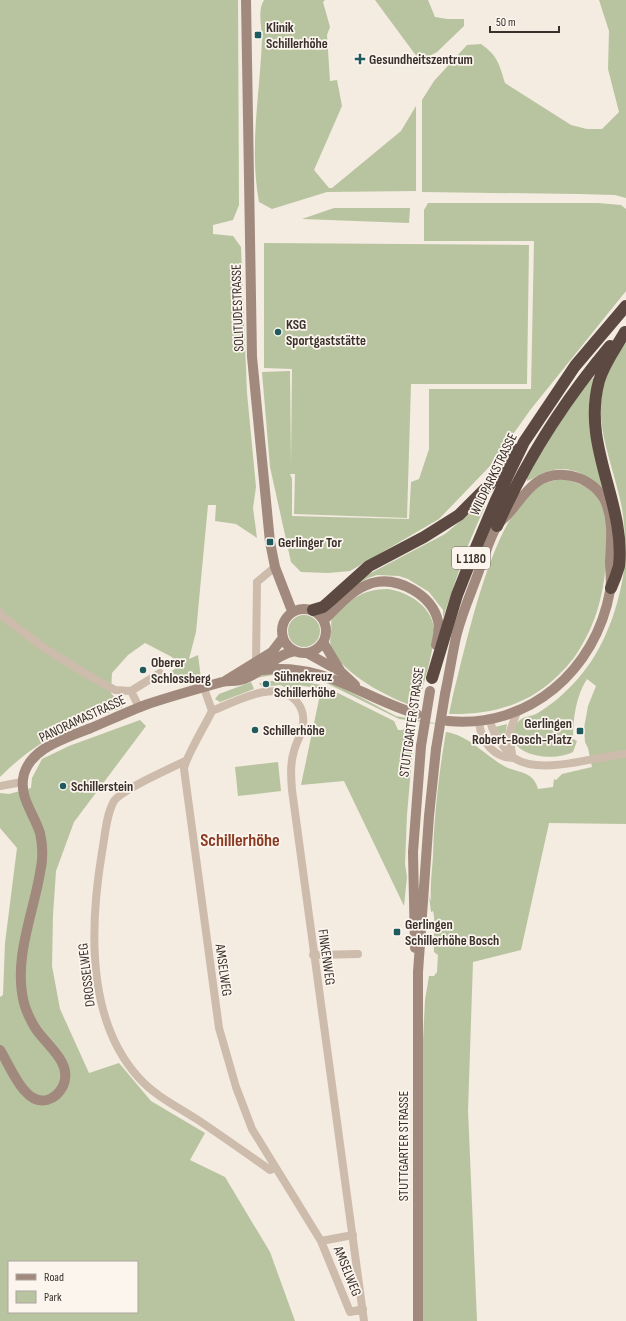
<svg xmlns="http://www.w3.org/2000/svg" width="626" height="1321" viewBox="0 0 626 1321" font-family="'Sofia Sans Condensed',sans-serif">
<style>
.green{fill:#b8c4a0;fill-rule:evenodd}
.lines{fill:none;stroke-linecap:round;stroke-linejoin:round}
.street{stroke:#cdbbac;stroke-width:8}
.secondary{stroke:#a18a7d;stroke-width:10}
.highway{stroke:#5c4a42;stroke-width:12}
.secondary-bridge{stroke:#a18a7d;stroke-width:10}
.poi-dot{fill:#1f5a5e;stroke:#fbf5ee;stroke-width:1.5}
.labels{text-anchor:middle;stroke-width:3.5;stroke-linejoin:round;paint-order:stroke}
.shield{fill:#fbf5ee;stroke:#756b66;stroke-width:1}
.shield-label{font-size:13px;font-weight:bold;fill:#3b302b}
.poi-label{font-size:14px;font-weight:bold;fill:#3b302b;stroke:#fbf5ee;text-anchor:start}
.street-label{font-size:14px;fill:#3b302b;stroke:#fbf5ee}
.district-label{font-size:18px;font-weight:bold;fill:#8c3b22;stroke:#fbf5ee}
</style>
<rect width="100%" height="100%" fill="#f4ebe1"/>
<path class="green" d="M 0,0 L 238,0 L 239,205 L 233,220 L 213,225 L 213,234 L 233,236 L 241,247 L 247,393 L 256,487 L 253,508 L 257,538 L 236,524 L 215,521 L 216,505 L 208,505 L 196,632 L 189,659 L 198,655 L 201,678 L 185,684 L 168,678 L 169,673 L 176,668 L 172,657 L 145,643 L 128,655 L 112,673 L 111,693 L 123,707 C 72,727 40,737 0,777 Z
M 264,0 L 325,0 L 323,2 L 330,27 L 327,35 L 330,81 L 337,80 L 342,106 L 314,170 L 329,188 L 332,188 L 401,131 L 416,106 L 416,191 L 327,192 L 272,209 L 259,202 C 249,148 260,94 262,39 C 262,27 257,11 264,0 Z
M 375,0 L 428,0 L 435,17 L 447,19 L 464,19 L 464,26 L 437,52 L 420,61 Z
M 599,0 L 626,0 L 626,198 L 615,195 L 578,194 L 422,192 L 422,100 L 434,81 L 467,45 L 481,44 C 498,56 499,64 505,83 L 571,125 L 587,129 L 602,129 L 619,112 L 608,69 L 609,31 Z
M 428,203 L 598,203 L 621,205 L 626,209 L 626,291 L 531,409 L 491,465 L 439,519 L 350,571 L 328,573 L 301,572 L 291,562 L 270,467 L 262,372 L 290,371 L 291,464 L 292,369 L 264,368 L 264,243 L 529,245 L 527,384 L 411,384 L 407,518 L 294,514 L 295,474 L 290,474 L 292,479 L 292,516 L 409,519 L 411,482 L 419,479 L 429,449 L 429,389 L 531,389 L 534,241 L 424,241 L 424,210 Z
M 334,208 L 410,208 L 409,223 L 302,219 Z
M 626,343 L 626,824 L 549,823 L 521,950 L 473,962 L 468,1110 L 477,1321 L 423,1321 L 422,1060 L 425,1000 L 429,976 L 434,976 L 437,972 L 438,955 L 434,952 C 433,940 436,921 433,911 L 431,912 L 429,896 L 431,901 C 430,885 432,871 433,856 C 434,816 439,772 446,732 C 470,736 483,754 504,766 C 512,771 525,771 532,778 C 535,781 537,785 538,789 L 553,787 L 554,779 L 556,780 L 562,774 L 592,767 L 588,748 L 585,742 L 584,728 L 588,706 L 596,686 L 587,679 C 576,696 573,718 573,739 L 577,741 L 573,752 C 556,761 516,758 512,736 C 513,731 514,725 518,722 C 523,716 529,717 536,714 C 546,708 557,700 565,692 C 598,662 615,621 623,577 C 626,552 626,524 620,499 C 606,439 582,400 626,343 Z
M 595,377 L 607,495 C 590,476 570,462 544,473 C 538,475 533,479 527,481 L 527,477 C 537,460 581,384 595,377 Z
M 565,479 C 579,483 590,487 598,499 C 607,512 607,528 607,543 C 606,582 600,617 579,650 C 572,662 561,673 551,682 C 522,707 486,715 449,714 L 453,695 C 467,642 492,515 539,486 C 548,481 556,480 565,479 Z
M 481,504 L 483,504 L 485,506 L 466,550 L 443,618 L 443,610 L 429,592 L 408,579 L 399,576 L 377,575 L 368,578 L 341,595 L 367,575 L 445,534 Z
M 388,589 C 408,592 432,606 434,629 C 435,652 422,685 418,708 C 391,699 350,678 334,654 C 329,646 330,639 331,631 C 332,627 330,619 333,616 C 350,600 362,589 388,589 Z
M288 631a16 16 0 1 1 32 0a16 16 0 1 1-32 0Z
M 277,672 L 316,676 L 347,690 L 396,716 L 451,726 L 399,719 L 316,678 L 297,674 L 278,674 L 256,678 L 260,675 Z
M 286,679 L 322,685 L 394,721 L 398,730 L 403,730 L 406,726 L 415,727 L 412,745 L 413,745 L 407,815 L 405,864 L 407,877 L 404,906 L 344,781 L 301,785 L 322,685 L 315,689 C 307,686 300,684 292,690 L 280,685 L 262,687 L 259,683 Z
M 251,682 L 254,689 L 220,702 L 215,699 L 219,694 Z
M 140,720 L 146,726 L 74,822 L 56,871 L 53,915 L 52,966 L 60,1009 L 89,1073 L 119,1063 L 151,1101 L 205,1133 L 190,1160 L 225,1177 L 270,1252 L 295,1321 L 0,1321 L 0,997 L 3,995 L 5,943 L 17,848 L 0,828 L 0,793 L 9,794 L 31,788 L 32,778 L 42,759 L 69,746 ZM 9,1262 L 137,1262 L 137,1312 L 9,1312 Z
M 507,724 L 504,740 L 495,727 Z
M 278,762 L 281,791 L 238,796 L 235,767 Z"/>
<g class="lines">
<path class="street" d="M 0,612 L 2,616 L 44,648 L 93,678 L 115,690 L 131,691
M 256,662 L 257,582 L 275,567
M 204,688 L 212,711 C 206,724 185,758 184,769 L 219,1028 L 236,1087 L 252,1129 L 321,1241 L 350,1312 L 363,1309
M 139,707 L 131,691 L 160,673
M 212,711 C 234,702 279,677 297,702 C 302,708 304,717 303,725 C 302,734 296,742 294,751 C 290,764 291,777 292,790 L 364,1321
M 490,720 C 492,731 497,738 504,747 C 508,751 510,755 514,758 C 541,776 596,756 626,754
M 479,722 C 481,742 494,758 514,758
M 512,754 L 509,734 L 517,712
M 185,761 C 170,769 122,789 114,801 C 106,815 105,836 102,852 C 90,924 86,1020 139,1078 C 155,1096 178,1107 198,1120 C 222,1136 246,1153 270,1170 L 275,1168
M 0,786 L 22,782
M 313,955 L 358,954
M 321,1241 L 353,1235"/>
<path class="secondary" d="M 246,0 L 252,357 L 270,542 L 275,567 L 292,611
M282 631a22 22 0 1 1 44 0a22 22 0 1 1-44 0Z
M 324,620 C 339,606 350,590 372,583 C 398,576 432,595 438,621 C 440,630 438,637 436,645
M 323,642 L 341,672
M 307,653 L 341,672 L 355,685
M 263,670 C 325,662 362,698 417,714
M 225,681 L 272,652 L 282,639
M 445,694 C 449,675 452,656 456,637 C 462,612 473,589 481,565 C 486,552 490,537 497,526 C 500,521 506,517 510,512 C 525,494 537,472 565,475 C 580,476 596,485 604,499 C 614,518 611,542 610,562 C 610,571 612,582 610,591 C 596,670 529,729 448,721
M 415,948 L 413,852 L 421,746
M 0,1050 C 10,1065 24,1106 47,1100 C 54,1098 60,1092 63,1086 C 74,1062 44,1044 34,1026 C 30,1019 26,1011 24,1003 C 13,959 33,915 40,873 C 43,860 43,846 40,833 C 34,813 18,797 24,774 C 27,764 35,755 44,749 C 58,740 75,734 91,728 C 110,720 129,711 148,704 C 172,696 197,689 222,682 C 229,680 236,682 244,679 C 262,673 276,654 295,651
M 418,1321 L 418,972 L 429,816 L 436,749"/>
<path class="highway" d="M 497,526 C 526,460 564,401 610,346
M 611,588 C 614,581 617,573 619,566 C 626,503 581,446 599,381 C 604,363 616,348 625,332
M 313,610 L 323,607 L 330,601 L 369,566 L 424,537 L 459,515 L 490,484 L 516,450
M 432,678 L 457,595 L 472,557 L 496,500 L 524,442 L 575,366 L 626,306"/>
<path class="secondary-bridge" d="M 421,746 L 430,691
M 436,749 L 445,694"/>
</g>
<g class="poi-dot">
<rect x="254" y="31" width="8" height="8" rx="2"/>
<path d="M358 53h4v4h4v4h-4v4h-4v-4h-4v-4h4z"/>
<circle cx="278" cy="332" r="4"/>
<rect x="266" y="538" width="8" height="8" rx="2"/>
<circle cx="143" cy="670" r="4"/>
<circle cx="266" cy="684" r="4"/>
<circle cx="255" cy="730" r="4"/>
<rect x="576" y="727" width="8" height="8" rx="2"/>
<circle cx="63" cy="786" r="4"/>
<rect x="393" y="928" width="8" height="8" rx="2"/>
</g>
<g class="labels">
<rect class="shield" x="452" y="547" width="38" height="22" rx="3"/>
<g class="shield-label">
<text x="471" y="563">L 1180</text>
</g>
<g class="poi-label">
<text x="266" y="32">Klinik<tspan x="266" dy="16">Schillerhöhe</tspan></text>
<text x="369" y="64">Gesundheitszentrum</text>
<text x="286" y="329">KSG<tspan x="286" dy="16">Sportgaststätte</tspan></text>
<text x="278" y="547">Gerlinger Tor</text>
<text x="151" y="667">Oberer<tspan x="151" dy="16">Schlossberg</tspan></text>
<text x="274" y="681">Sühnekreuz<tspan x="274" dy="16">Schillerhöhe</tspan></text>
<text x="572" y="728" text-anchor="end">Gerlingen<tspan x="572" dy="16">Robert-Bosch-Platz</tspan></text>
<text x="263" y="735">Schillerhöhe</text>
<text x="71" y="791">Schillerstein</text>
<text x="405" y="929">Gerlingen<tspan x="405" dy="16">Schillerhöhe Bosch</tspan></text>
</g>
<g class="street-label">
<text transform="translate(237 308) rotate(-92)" y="5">SOLITUDESTRASSE</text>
<text transform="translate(493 474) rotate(-64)" y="5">WILDPARKSTRASSE</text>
<text transform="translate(82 718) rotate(-25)" y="5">PANORAMASTRASSE</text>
<text transform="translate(411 722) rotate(-82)" y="5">STUTTGARTER STRASSE</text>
<text transform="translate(327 957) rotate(82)" y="5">FINKENWEG</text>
<text transform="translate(224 970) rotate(82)" y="5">AMSELWEG</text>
<text transform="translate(86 975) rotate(-97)" y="5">DROSSELWEG</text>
<text transform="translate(403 1146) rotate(-90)" y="5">STUTTGARTER STRASSE</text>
<text transform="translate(348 1271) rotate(68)" y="5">AMSELWEG</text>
</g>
<g class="district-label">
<text x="240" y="846">Schillerhöhe</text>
</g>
</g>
<rect x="8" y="1261" width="130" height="52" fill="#fbf5ee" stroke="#aea6a0"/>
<rect x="16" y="1274" width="20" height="6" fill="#a18a7d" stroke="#aea6a0"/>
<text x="44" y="1281" font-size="12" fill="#3b302b">Road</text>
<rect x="16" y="1291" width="20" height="12" fill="#b8c4a0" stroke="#aea6a0"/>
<text x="44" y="1301" font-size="12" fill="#3b302b">Park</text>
<path d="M490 26v6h69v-6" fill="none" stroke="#3b302b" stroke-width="2"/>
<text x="496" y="26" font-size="12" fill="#3b302b" stroke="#fbf5ee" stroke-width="3" paint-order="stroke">50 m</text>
</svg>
